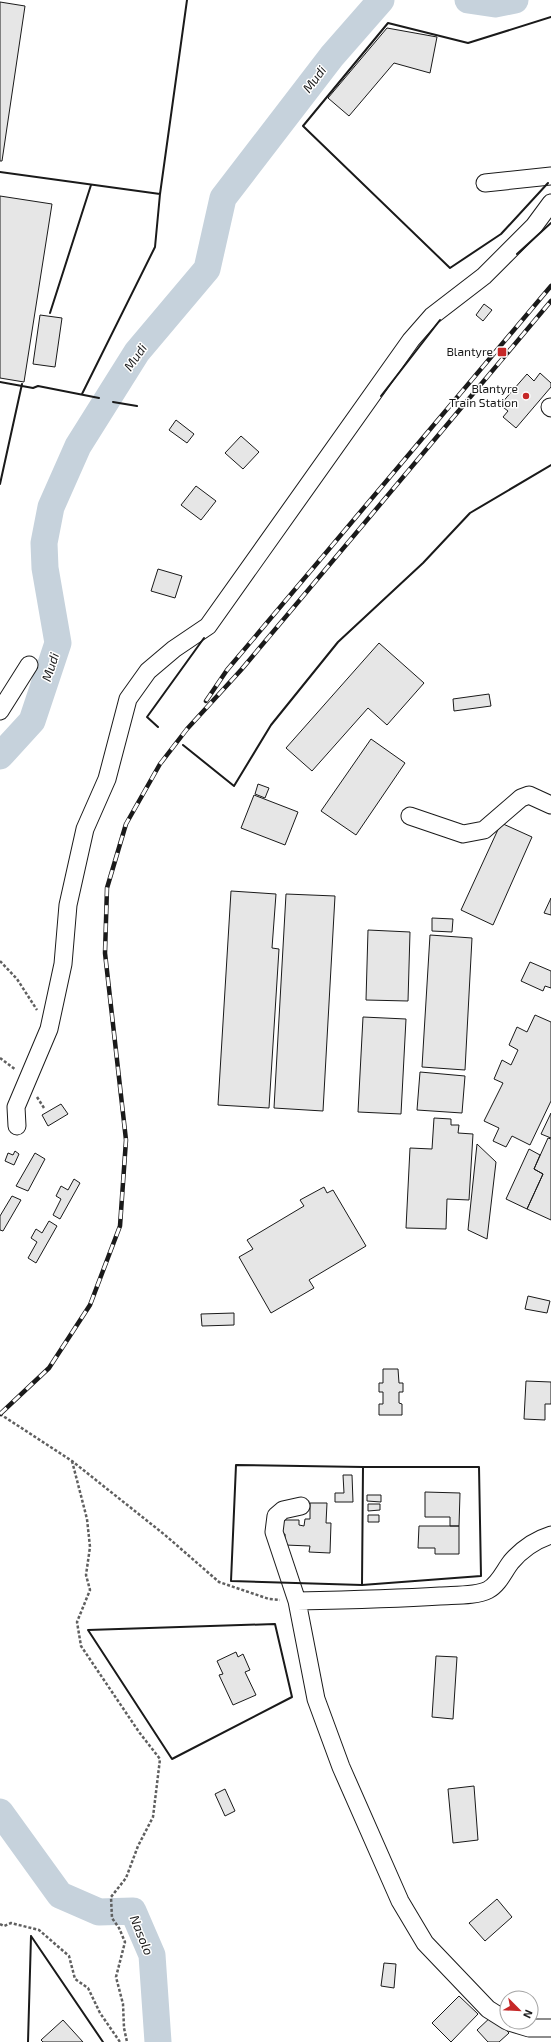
<svg xmlns="http://www.w3.org/2000/svg" width="551" height="2042" viewBox="0 0 551 2042" font-family="'Exo 2',sans-serif">
<style>
.lines{fill:none;stroke-linecap:round;stroke-linejoin:round}
.stream{stroke:#c6d2dc;stroke-width:4.5}
.river{stroke:#c6d2dc;stroke-width:27}
.building{fill:#e6e6e6;stroke:#1a1a1a}
.minor-casing{stroke:#1a1a1a;stroke-width:19}
.path{stroke:#5f5f5f;stroke-width:2.5;stroke-dasharray:3 2;stroke-linecap:butt}
.minor{stroke:#fff;stroke-width:17}
.rail-casing{stroke:#1a1a1a;stroke-width:4.5}
.rail{stroke:#fff;stroke-width:3;stroke-dasharray:9;stroke-linecap:butt}
.wall{stroke:#1a1a1a;stroke-width:2}
.poi-dot{fill:#c62828;stroke:#fff;stroke-width:1.5}
.labels{text-anchor:middle;stroke-width:3;stroke-linejoin:round;paint-order:stroke}
.poi-label{font-size:12px;fill:#1a1a1a;stroke:#fff;text-anchor:end}
.water-label{font-size:13px;font-style:italic;fill:#1a1a1a;stroke:#fff}
</style>
<rect width="100%" height="100%" fill="#fff"/>
<g class="lines">
<path class="stream" d="M 0,763 L 41,710 L 61,657 L 38,569 L 40,542 L 47,505 L 71,458 L 73,444 L 137,352"/>
<path class="river" d="M 468,0 L 495,4 L 515,0
M 0,756 L 32,721 L 58,643 L 45,568 L 44,543 L 51,507 L 78,446 L 137,352 L 207,269 L 223,198 L 332,56 L 381,0
M 0,1812 L 60,1895 L 99,1912 L 133,1911 L 152,1955 L 158,2042"/>
</g>
<path class="building" d="M 0,2 L 25,6 L 2,161 L 0,161 Z
M 387,28 L 437,37 L 430,73 L 394,63 L 349,116 L 328,98 Z
M 0,196 L 52,204 L 24,382 L 0,378 Z
M 484,304 L 492,310 L 483,321 L 476,315 Z
M 40,315 L 62,318 L 55,367 L 33,364 Z
M 540,373 L 551,383 L 551,387 L 516,428 L 503,417 L 508,411 L 500,405 L 527,374 L 534,381 Z
M 176,420 L 194,434 L 187,443 L 169,430 Z
M 241,436 L 259,452 L 243,469 L 225,453 Z
M 196,486 L 216,501 L 201,520 L 181,505 Z
M 158,569 L 182,576 L 175,598 L 151,591 Z
M 379,643 L 424,683 L 387,725 L 368,708 L 312,771 L 286,748 Z
M 489,694 L 491,706 L 454,711 L 453,699 Z
M 371,739 L 405,763 L 356,835 L 321,811 Z
M 258,784 L 269,788 L 265,798 L 255,794 Z
M 254,795 L 298,812 L 285,845 L 241,828 Z
M 501,823 L 532,837 L 493,925 L 461,910 Z
M 231,891 L 276,894 L 272,948 L 279,949 L 269,1108 L 218,1105 Z
M 286,894 L 335,896 L 323,1111 L 274,1108 Z
M 551,898 L 551,915 L 544,913 Z
M 432,918 L 453,919 L 452,932 L 432,931 Z
M 368,930 L 410,932 L 408,1001 L 366,1000 Z
M 430,935 L 472,938 L 465,1070 L 422,1067 Z
M 530,962 L 551,971 L 551,988 L 545,986 L 543,991 L 521,981 Z
M 535,1015 L 551,1022 L 551,1101 L 530,1145 L 512,1136 L 506,1147 L 493,1141 L 499,1128 L 484,1121 L 503,1083 L 494,1079 L 502,1060 L 511,1065 L 518,1050 L 509,1045 L 517,1027 L 527,1032 Z
M 363,1017 L 406,1019 L 401,1114 L 358,1112 Z
M 420,1072 L 465,1076 L 462,1113 L 417,1110 Z
M 61,1104 L 68,1114 L 48,1126 L 42,1115 Z
M 551,1113 L 551,1138 L 541,1134 Z
M 434,1118 L 451,1119 L 451,1125 L 459,1125 L 458,1133 L 473,1134 L 469,1200 L 447,1199 L 446,1229 L 406,1228 L 410,1148 L 432,1149 Z
M 548,1138 L 551,1139 L 551,1220 L 527,1209 L 543,1174 L 534,1169 Z
M 477,1144 L 496,1162 L 487,1239 L 468,1230 Z
M 529,1149 L 540,1155 L 534,1169 L 543,1174 L 527,1209 L 506,1199 Z
M 15,1151 L 19,1154 L 14,1165 L 5,1161 L 8,1153 L 13,1155 Z
M 35,1153 L 45,1159 L 28,1191 L 16,1186 Z
M 74,1179 L 80,1183 L 60,1219 L 53,1215 L 61,1199 L 56,1196 L 61,1186 L 68,1190 Z
M 324,1187 L 327,1193 L 333,1190 L 366,1246 L 309,1280 L 314,1288 L 271,1313 L 239,1257 L 253,1249 L 247,1240 L 304,1206 L 300,1200 Z
M 12,1196 L 21,1200 L 3,1231 L 0,1230 L 0,1216 Z
M 49,1221 L 57,1226 L 36,1263 L 28,1258 L 37,1242 L 31,1238 L 36,1229 L 42,1233 Z
M 528,1296 L 550,1301 L 547,1313 L 525,1309 Z
M 234,1313 L 234,1325 L 202,1326 L 201,1314 Z
M 383,1369 L 398,1369 L 399,1383 L 403,1383 L 403,1392 L 399,1392 L 399,1403 L 402,1404 L 402,1415 L 379,1415 L 379,1404 L 383,1404 L 383,1392 L 379,1392 L 379,1383 L 383,1383 Z
M 526,1381 L 551,1382 L 551,1404 L 545,1404 L 545,1420 L 524,1419 Z
M 343,1475 L 352,1475 L 353,1502 L 335,1502 L 335,1493 L 344,1493 Z
M 425,1492 L 460,1493 L 459,1526 L 450,1526 L 450,1517 L 425,1517 Z
M 367,1495 L 381,1495 L 381,1502 L 367,1501 Z
M 310,1503 L 327,1503 L 326,1523 L 331,1523 L 330,1553 L 309,1552 L 310,1546 L 285,1545 L 285,1534 L 281,1534 L 281,1520 L 299,1520 L 299,1525 L 304,1526 L 305,1519 L 310,1519 Z
M 368,1504 L 380,1504 L 380,1510 L 368,1511 Z
M 368,1515 L 379,1515 L 379,1522 L 368,1522 Z
M 419,1526 L 459,1526 L 459,1554 L 435,1554 L 435,1548 L 418,1548 Z
M 236,1652 L 238,1657 L 243,1654 L 250,1670 L 245,1672 L 256,1695 L 233,1705 L 219,1675 L 223,1674 L 217,1661 Z
M 436,1656 L 457,1657 L 453,1719 L 432,1717 Z
M 474,1786 L 478,1840 L 453,1843 L 448,1789 Z
M 225,1789 L 235,1811 L 225,1816 L 215,1794 Z
M 497,1899 L 512,1917 L 485,1941 L 469,1923 Z
M 384,1963 L 396,1964 L 394,1988 L 381,1986 Z
M 459,1996 L 478,2014 L 451,2042 L 432,2023 Z
M 493,2015 L 509,2033 L 499,2042 L 488,2042 L 477,2030 Z
M 63,2020 L 83,2042 L 43,2042 L 41,2040 Z"/>
<g class="lines">
<g class="minor-casing">
<path id="minor" d="M 485,183 L 551,176
M 550,407 L 551,408
M 0,711 L 29,665
M 410,816 L 463,834 L 484,830 L 521,798 L 529,795 L 551,805
M 17,1126 L 16,1107 L 49,1029 L 63,964 L 68,905 L 85,829 L 107,779 L 128,699 L 148,671 L 174,649 L 208,626 L 411,340 L 432,316 L 484,276 L 534,226 L 551,203
M 301,1506 L 283,1510 L 276,1516 L 274,1532 L 297,1601 L 316,1699 L 341,1767 L 400,1901 L 425,1943 L 488,2009 L 507,2021
M 297,1601 C 345,1600 392,1599 440,1596 C 453,1595 477,1596 488,1590 C 499,1584 504,1571 511,1562 C 522,1549 535,1540 551,1535
M 509,2022 L 529,2028 L 551,2028"/>
</g>
<path class="path" d="M 0,961 L 17,979 L 37,1010
M 0,1058 L 16,1070
M 37,1097 L 44,1108
M 0,1414 L 72,1461 L 165,1535 L 219,1582 L 269,1599 L 280,1600
M 72,1461 L 87,1519 L 90,1547 L 86,1575 L 90,1590 L 77,1622 L 81,1646 L 139,1732 L 160,1759 L 153,1817 L 138,1846 L 126,1878 L 111,1897 L 112,1918 L 119,1928 L 125,1942 L 116,1977 L 123,2004 L 124,2028 L 127,2042
M 0,1924 L 4,1926 L 11,1923 L 39,1930 L 69,1956 L 75,1979 L 88,1988 L 100,2013 L 120,2042"/>
<use href="#minor" class="minor"/>
<g class="rail-casing">
<path id="rail" d="M 206,701 L 227,670 L 551,286
M 0,1414 L 49,1368 L 90,1305 L 120,1226 L 126,1140 L 105,953 L 107,888 L 126,824 L 160,764 L 187,729 L 241,670 L 551,301"/>
</g>
<use href="#rail" class="rail"/>
<path class="wall" d="M 0,172 L 160,194
M 548,183 L 501,234 L 450,268 L 303,126 L 388,23 L 468,43 L 551,17
M 517,254 L 551,223
M 50,313 L 91,185
M 0,382 L 33,388 L 38,386 L 99,398
M 82,394 L 155,247 L 160,194 L 187,0
M 381,396 L 440,320
M 113,402 L 137,406
M 0,484 L 22,384
M 158,727 L 147,717 L 204,638
M 183,745 L 234,786 L 271,725 L 338,642 L 423,563 L 470,513 L 551,465
M 236,1465 L 363,1467 L 479,1467 L 481,1576 L 362,1585 L 231,1581 Z
M 362,1585 L 363,1467
M 275,1624 L 292,1697 L 172,1759 L 88,1630 Z
M 31,1936 L 103,2042
M 28,2042 L 31,1936"/>
</g>
<g class="poi-dot">
<rect x="497" y="347" width="10" height="10" rx="2"/>
<circle cx="526" cy="396" r="4"/>
</g>
<g class="labels">
<g class="poi-label">
<text x="493" y="356">Blantyre</text>
<text x="518" y="393">Blantyre<tspan x="518" dy="14">Train Station</tspan></text>
</g>
<g class="water-label">
<text transform="translate(314 79) rotate(-53)" y="5">Mudi</text>
<text transform="translate(135 357) rotate(-55)" y="5">Mudi</text>
<text transform="translate(50 667) rotate(-72)" y="5">Mudi</text>
<text transform="translate(142 1935) rotate(68)" y="5">Nasolo</text>
</g>
</g>
<g transform="translate(519 2010) rotate(114)"><circle r="19" fill="#ffffff" stroke="#a3a3a3"/>
<path d="M0-3L7 15L0 10L-7 15Z" fill="#c62828"/>
<text y="-6" font-size="11" font-weight="bold" text-anchor="middle" fill="#1a1a1a">N</text>
</g>
</svg>
